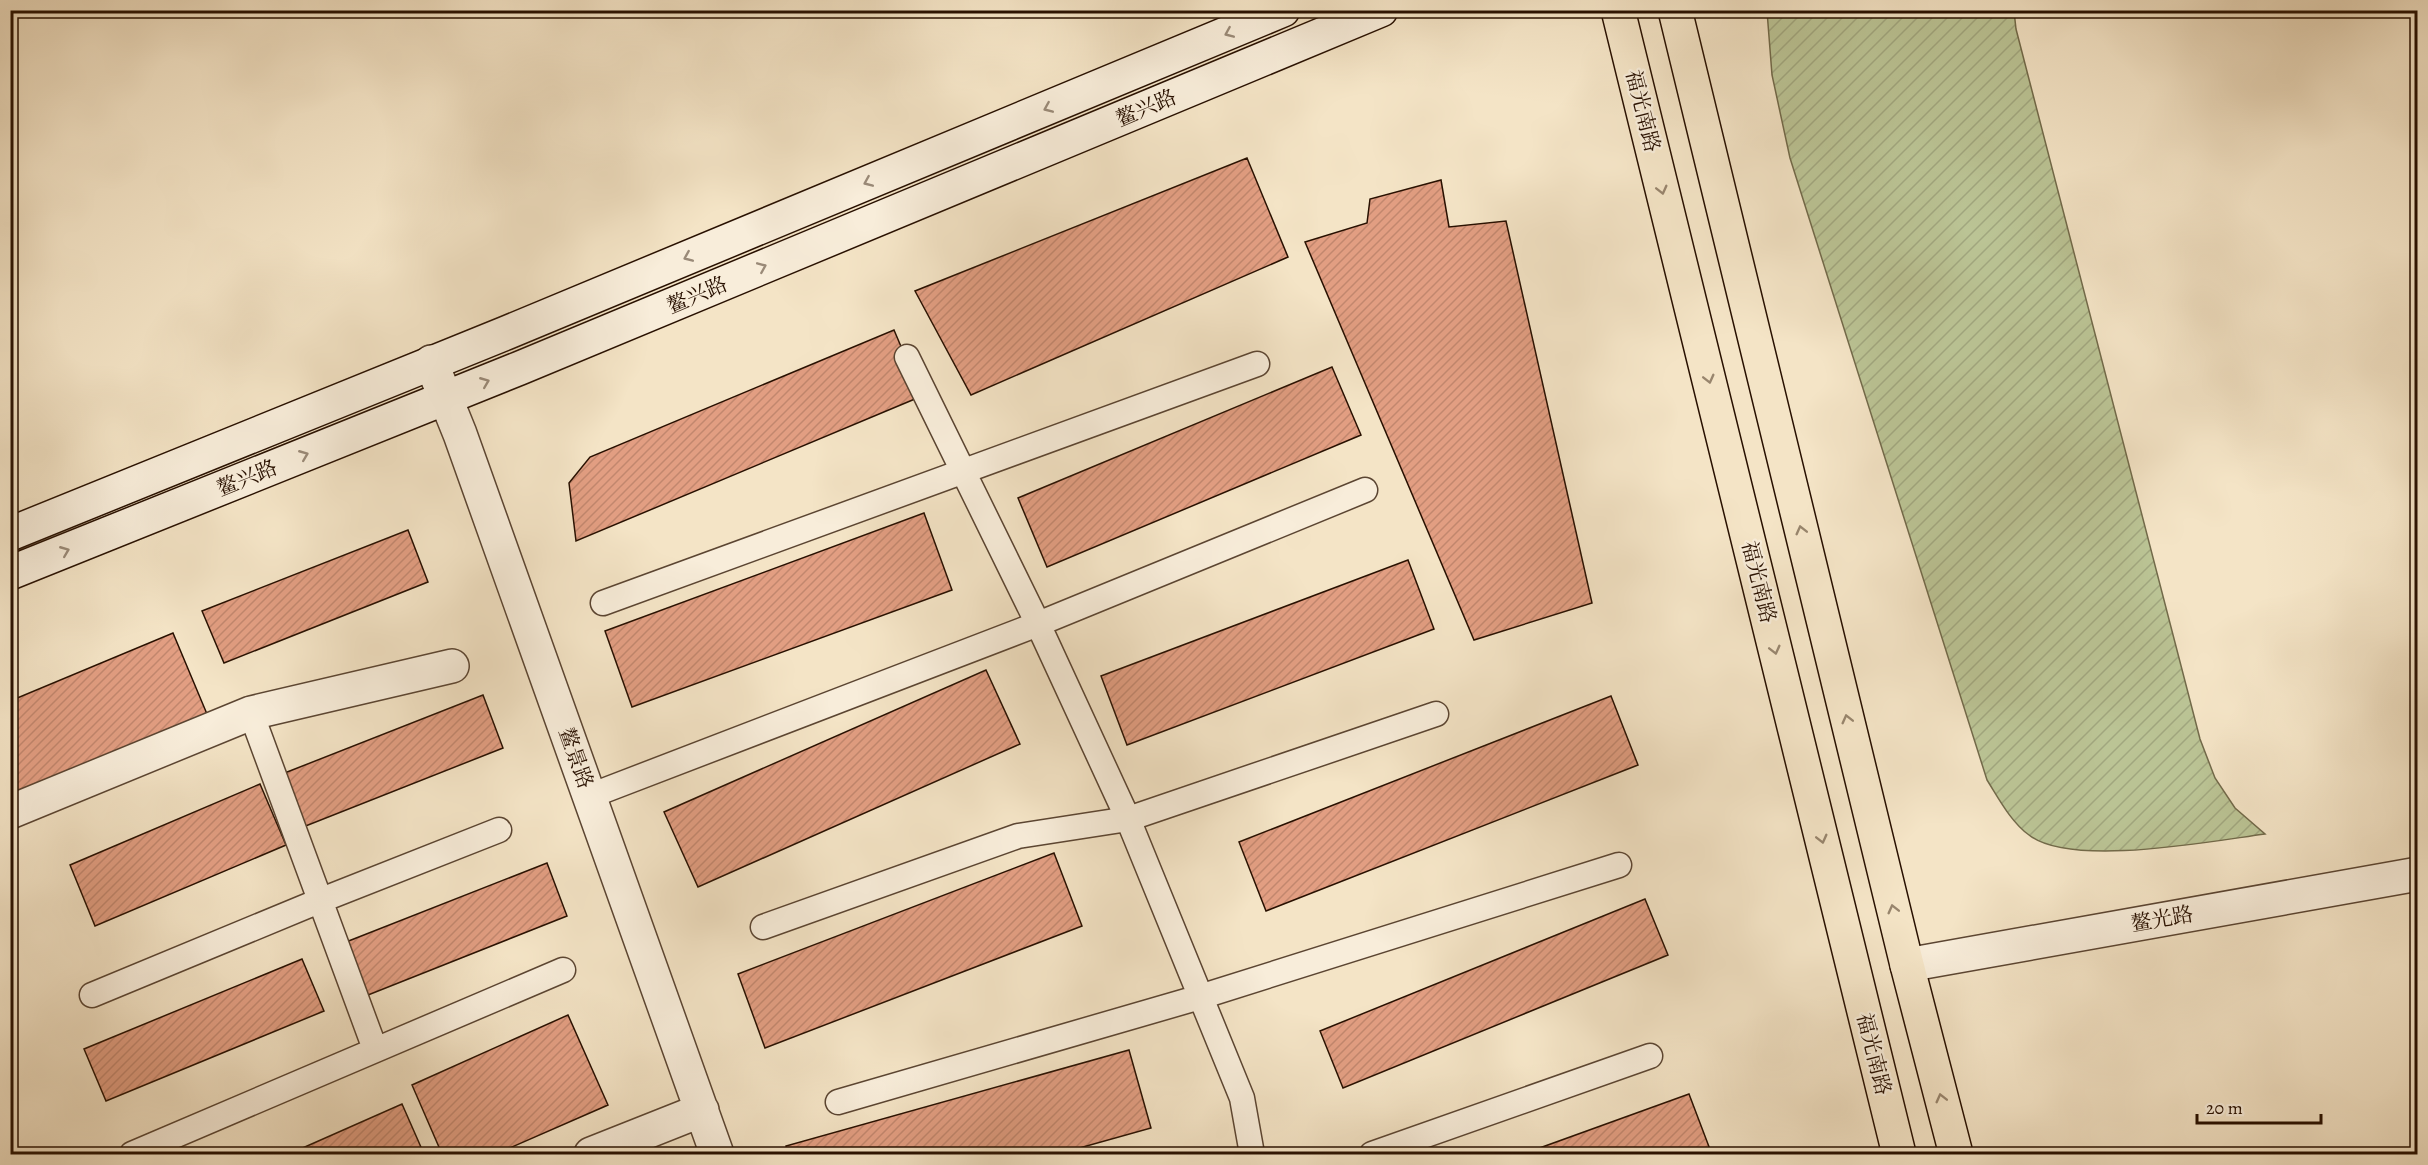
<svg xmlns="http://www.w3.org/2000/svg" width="2428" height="1165" viewBox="0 0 2428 1165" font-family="Alegreya,'Noto Serif SC',serif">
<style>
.garden{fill:url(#garden-furrows);stroke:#726a4a;stroke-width:1.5}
.building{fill:url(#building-hatch);stroke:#281000;stroke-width:1.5}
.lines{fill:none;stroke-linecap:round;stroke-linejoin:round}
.service-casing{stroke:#5b4532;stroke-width:27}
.minor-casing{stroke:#5b4532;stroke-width:36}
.tertiary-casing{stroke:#5b4532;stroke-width:36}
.secondary-casing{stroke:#281000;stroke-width:36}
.primary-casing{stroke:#281000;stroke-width:36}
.service{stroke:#f8edda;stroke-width:24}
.minor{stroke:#f8edda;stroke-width:33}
.tertiary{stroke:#f8edda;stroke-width:33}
.secondary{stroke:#f8edda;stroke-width:33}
.primary{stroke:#f4e4c6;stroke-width:33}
.oneway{stroke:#9a8a78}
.oneway2{stroke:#98856d}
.labels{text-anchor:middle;stroke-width:4.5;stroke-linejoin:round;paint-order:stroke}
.street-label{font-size:21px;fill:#281000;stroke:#f8edda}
</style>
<defs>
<pattern id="garden-furrows" width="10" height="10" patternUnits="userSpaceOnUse" patternTransform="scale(1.5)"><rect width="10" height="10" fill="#bbc495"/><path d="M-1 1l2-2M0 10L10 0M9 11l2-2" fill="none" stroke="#a1a77f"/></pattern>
<pattern id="building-hatch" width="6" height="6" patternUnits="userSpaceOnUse" patternTransform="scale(1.5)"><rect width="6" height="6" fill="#e29e82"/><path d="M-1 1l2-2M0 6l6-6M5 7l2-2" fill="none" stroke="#c2876e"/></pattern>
</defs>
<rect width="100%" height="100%" fill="#f4e4c6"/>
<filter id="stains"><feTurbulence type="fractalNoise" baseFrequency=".00333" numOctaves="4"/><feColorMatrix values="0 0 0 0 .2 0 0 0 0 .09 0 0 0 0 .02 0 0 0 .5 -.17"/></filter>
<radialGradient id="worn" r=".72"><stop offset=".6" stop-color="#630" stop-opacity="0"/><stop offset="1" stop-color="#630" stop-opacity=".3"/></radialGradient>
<path class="garden" d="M 1767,11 L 2014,11 L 2016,29 L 2200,739 L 2215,778 L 2235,808 L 2265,834 C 2212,841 2071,868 2029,835 C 2011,822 1999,799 1987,780 L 1790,158 L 1772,75 Z"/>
<path class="building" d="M 1247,158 L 1288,257 L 971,395 L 915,291 Z
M 1441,180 L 1449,227 L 1506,221 L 1592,603 L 1474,640 L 1305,242 L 1367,223 L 1370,199 Z
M 894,330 L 922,396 L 576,541 L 569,483 L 590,457 Z
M 1332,367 L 1361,435 L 1047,567 L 1018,498 Z
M 924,513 L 952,590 L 632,707 L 605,631 Z
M 408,530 L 428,582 L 224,663 L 202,611 Z
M 1408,560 L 1434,629 L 1127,745 L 1101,676 Z
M 173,633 L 207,714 L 10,797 L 10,701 Z
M 986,670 L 1020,744 L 698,887 L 664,812 Z
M 483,695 L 503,748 L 298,829 L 277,776 Z
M 1611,696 L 1638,765 L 1266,911 L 1239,842 Z
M 260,784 L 286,845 L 95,926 L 70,865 Z
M 1054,853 L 1082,926 L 765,1048 L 738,974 Z
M 547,863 L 567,916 L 363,997 L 341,944 Z
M 1645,899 L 1668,955 L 1343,1088 L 1320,1031 Z
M 302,959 L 324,1011 L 106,1101 L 84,1049 Z
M 568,1015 L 608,1105 L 496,1154 L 442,1154 L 412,1085 Z
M 1129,1050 L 1151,1128 L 1058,1154 L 788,1154 L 786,1146 Z
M 1689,1094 L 1711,1152 L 1705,1154 L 1523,1154 Z
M 402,1104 L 424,1154 L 289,1154 Z"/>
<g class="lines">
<g class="service-casing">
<path id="service" d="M 907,357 L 1038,624 L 1128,819 L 1242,1098 L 1252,1154
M 603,603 L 1257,364
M 251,713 L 375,1049
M 590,796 L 1038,624 L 1365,490
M 763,927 L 1018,836 L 1128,819 L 1436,714
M 92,995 L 319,901 L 499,830
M 838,1102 L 1200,997 L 1619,865
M 132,1154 L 563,970
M 1372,1154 L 1650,1056"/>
</g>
<g class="minor-casing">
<path id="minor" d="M 10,812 L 251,713 L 452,666"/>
</g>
<g class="tertiary-casing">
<path id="tertiary" d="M 431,362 L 460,434 L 717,1154
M 1907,965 L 2418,874
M 591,1154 L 702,1110"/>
</g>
<g class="secondary-casing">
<path id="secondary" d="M 10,534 L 506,333 L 1283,10
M 10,573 L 520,368 L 1381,10"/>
</g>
<g class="primary-casing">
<path id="primary" d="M 1618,10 L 1899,1154
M 1675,10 L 1907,965 L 1956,1154"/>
</g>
<use href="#service" class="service"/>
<use href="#minor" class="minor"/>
<use href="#tertiary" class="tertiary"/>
<use href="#secondary" class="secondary"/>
<use href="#primary" class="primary"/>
</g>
<defs><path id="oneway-chevron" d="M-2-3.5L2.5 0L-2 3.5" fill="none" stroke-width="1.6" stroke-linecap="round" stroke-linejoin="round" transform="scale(1.5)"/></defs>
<g class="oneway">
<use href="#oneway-chevron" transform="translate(1229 33) rotate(157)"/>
<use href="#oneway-chevron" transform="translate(1048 108) rotate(157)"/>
<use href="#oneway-chevron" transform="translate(868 182) rotate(157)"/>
<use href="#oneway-chevron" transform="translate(688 257) rotate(157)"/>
<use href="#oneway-chevron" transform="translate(762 267) rotate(-23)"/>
<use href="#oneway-chevron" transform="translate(485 382) rotate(-22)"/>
<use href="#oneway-chevron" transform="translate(304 455) rotate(-22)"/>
<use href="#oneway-chevron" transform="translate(65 551) rotate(-22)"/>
</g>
<g class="oneway2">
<use href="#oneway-chevron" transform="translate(1662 190) rotate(76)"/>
<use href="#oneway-chevron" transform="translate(1709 379) rotate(76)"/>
<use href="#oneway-chevron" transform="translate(1801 530) rotate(-104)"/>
<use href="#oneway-chevron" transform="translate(1775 650) rotate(76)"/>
<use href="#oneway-chevron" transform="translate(1847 719) rotate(-104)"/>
<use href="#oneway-chevron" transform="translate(1822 839) rotate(76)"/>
<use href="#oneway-chevron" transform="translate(1893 909) rotate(-104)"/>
<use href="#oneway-chevron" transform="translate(1941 1098) rotate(-104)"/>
</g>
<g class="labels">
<g class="street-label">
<text transform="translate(1146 108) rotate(-23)" y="7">鳌兴路</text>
<text transform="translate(1643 111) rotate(76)" y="7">福光南路</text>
<text transform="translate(697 295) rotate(-23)" y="7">鳌兴路</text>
<text transform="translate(247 478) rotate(-22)" y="7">鳌兴路</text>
<text transform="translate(1759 582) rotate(76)" y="7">福光南路</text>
<text transform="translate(576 758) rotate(70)" y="7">鳌景路</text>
<text transform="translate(2162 919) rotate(-10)" y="7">鳌光路</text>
<text transform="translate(1874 1054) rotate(76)" y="7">福光南路</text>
</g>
</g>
<rect width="2428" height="1165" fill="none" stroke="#f4e4c6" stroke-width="36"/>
<rect x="12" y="12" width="2404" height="1141" fill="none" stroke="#281000" stroke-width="3"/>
<rect x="18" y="18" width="2392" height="1129" fill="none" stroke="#281000" stroke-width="1.5"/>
<path d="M2197 1114v9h124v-9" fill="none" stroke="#281000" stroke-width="3"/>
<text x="2206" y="1114" font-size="18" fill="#281000" stroke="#f8edda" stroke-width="4.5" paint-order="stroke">20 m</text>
<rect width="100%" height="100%" filter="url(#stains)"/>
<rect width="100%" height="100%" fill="url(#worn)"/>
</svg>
